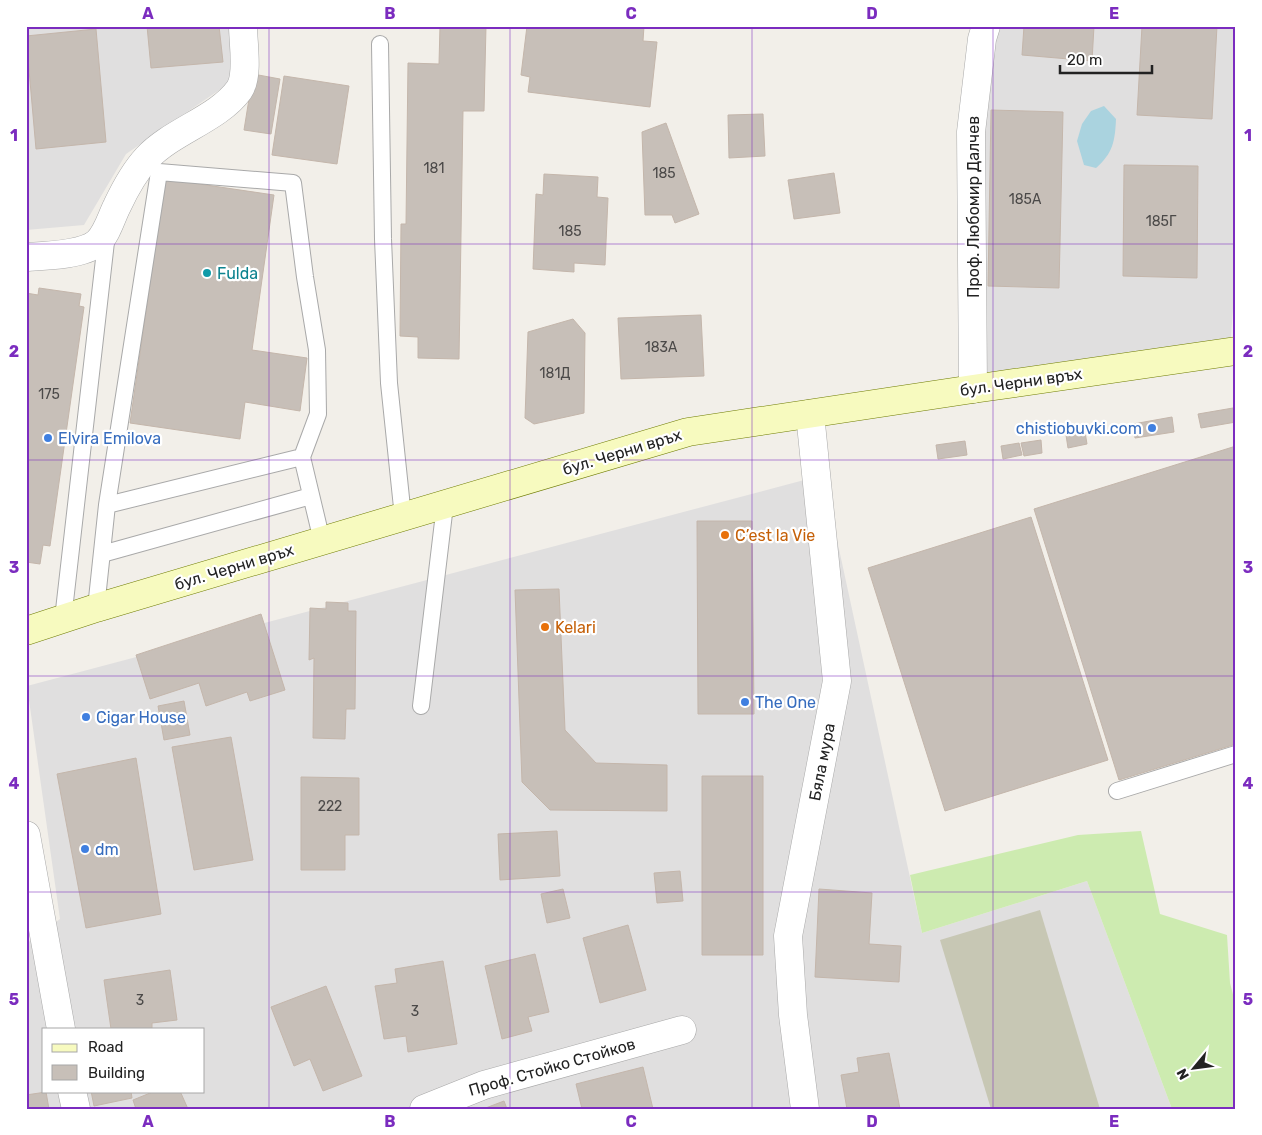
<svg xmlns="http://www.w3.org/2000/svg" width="1262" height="1135" font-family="Rubik,sans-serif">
<rect width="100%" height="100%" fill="#f2efe9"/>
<path fill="#e0dfdf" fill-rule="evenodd" d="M 26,26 L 236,26 L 237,48 L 228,84 L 126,154 L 84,225 L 26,230 Z
M 986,26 L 1236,26 L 1236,264 L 1230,352 L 973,389 Z
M 823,475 L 922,933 L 1087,881 L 1172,1109 L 26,1109 L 26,944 L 60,919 L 27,686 ZM 44,1029 L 204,1029 L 204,1091 L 44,1091 Z"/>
<path fill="#c7c7b4" d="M 1040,910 L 1100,1109 L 991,1109 L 940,940 Z"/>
<path fill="#cdebb0" d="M 1141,831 L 1160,914 L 1227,935 L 1230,983 L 1236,1006 L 1236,1109 L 1172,1109 L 1087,881 L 922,933 L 910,875 L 1078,835 Z"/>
<path fill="#aad3df" d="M 1104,106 L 1116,119 C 1115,141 1113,153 1096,168 L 1084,165 L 1077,141 L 1082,124 L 1091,111 Z"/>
<path fill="#c7bfb8" stroke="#c4b6ab" d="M 147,26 L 219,26 L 223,62 L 151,68 Z
M 440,26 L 486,26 L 484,111 L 463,111 L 459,359 L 418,358 L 418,337 L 400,336 L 401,224 L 406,224 L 408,63 L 439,64 Z
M 527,26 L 644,26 L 643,41 L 657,42 L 650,107 L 528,92 L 530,77 L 521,75 Z
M 1024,26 L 1094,26 L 1092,61 L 1022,55 Z
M 1142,26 L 1217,26 L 1212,119 L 1137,115 Z
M 96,29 L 106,142 L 36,149 L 26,36 Z
M 253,74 L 280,79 L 271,134 L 244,130 Z
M 284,76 L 349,86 L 337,164 L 272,155 Z
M 991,110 L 1063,112 L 1059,288 L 988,286 Z
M 763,114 L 765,156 L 729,158 L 728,115 Z
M 666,123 L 699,214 L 675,223 L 672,215 L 645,215 L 642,132 Z
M 1124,165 L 1198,166 L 1197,278 L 1123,276 Z
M 834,173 L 840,213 L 794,219 L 788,180 Z
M 544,174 L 598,177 L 597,197 L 608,198 L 605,265 L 574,263 L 574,272 L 533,269 L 536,194 L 543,195 Z
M 165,179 L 274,195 L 252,350 L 307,358 L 300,411 L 245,402 L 240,439 L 130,423 Z
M 39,288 L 81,294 L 79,306 L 84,307 L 50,546 L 43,545 L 40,564 L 26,562 L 26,293 L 38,295 Z
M 701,315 L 704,376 L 621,379 L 618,318 Z
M 573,319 L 585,333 L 584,413 L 534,424 L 525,418 L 528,332 Z
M 1233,408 L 1236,422 L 1201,428 L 1198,414 Z
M 1172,417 L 1174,432 L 1135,438 L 1133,424 Z
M 1085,432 L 1087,444 L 1068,448 L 1066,435 Z
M 1041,440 L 1042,453 L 1024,456 L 1021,443 Z
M 965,441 L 967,455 L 938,459 L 936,445 Z
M 1019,443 L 1022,455 L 1003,459 L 1001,446 Z
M 1236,446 L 1236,744 L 1119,780 L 1034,509 Z
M 1031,517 L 1108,760 L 945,811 L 868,568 Z
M 697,521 L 752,521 L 754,714 L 698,714 Z
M 559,589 L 565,730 L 596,763 L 667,765 L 667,811 L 550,810 L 522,782 L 515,590 Z
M 326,602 L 348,603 L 348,611 L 356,611 L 355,709 L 346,709 L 345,739 L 313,738 L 314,658 L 309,660 L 310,608 L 326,609 Z
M 261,614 L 285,690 L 250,701 L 247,692 L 206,706 L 199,683 L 150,699 L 136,655 Z
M 184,701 L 190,735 L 164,740 L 158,706 Z
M 231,737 L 253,860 L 194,870 L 172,747 Z
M 136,758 L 161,914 L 86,928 L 57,774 Z
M 702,776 L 763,776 L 763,955 L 702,955 Z
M 301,777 L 359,778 L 359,835 L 345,835 L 345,870 L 301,870 Z
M 557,831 L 560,876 L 500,880 L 498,834 Z
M 680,871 L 683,901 L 657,903 L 654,873 Z
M 563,889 L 570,918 L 547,923 L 541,894 Z
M 819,889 L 872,893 L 869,944 L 901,946 L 899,982 L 815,977 Z
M 628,925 L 646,990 L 600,1003 L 583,938 Z
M 535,954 L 549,1012 L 528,1017 L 532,1031 L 502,1039 L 485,966 Z
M 443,961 L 457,1044 L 408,1052 L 406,1036 L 384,1039 L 375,986 L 397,983 L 395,969 Z
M 170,970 L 177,1020 L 152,1023 L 152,1029 L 111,1029 L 104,980 Z
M 326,986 L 362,1076 L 323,1091 L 310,1059 L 294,1066 L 271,1007 Z
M 889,1053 L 900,1109 L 847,1109 L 841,1075 L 859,1072 L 857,1058 Z
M 643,1067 L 653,1109 L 582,1109 L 576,1084 Z
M 91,1091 L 131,1091 L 132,1098 L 94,1106 Z
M 155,1091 L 180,1091 L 188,1109 L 136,1109 L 133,1100 Z
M 46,1092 L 49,1109 L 26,1109 L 26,1095 Z
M 504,1101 L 507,1109 L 483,1109 Z"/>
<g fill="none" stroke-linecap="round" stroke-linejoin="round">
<defs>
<path id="lane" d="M 380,44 L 383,239 L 389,383 L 403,517
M 107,505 L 159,172 L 293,183 L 305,277 L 317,350 L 318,414 L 302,457
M 102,554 L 311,496
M 96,608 L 107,505 L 302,457 L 322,541
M 63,619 L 107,233
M 421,706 L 445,505
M 1117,791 L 1236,754"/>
<path id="street" d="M 26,257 C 44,256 83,255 97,243 C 107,234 111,218 117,206 C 125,189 134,172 147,158 C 172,131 218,119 239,90 C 249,76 243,43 243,26
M 973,389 L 971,132 L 982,39 L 986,26
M 26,835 L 61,1029
M 72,1091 L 76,1109
M 424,1109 L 484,1085 L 682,1030
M 805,1109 L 793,1015 L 788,936 L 837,681 L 810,414"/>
<path id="secondary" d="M 26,631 L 96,608 L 688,432 L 973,389 L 1236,351"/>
</defs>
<use href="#lane" stroke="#a9a9a9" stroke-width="18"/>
<use href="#street" stroke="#a9a9a9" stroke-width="29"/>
<use href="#secondary" stroke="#707d05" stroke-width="29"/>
<use href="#lane" stroke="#fff" stroke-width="16"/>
<use href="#street" stroke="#fff" stroke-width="28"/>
<use href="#secondary" stroke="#f7fabf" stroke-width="28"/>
</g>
<path fill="none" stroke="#7b2cbf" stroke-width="1" stroke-opacity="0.55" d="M 269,26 L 269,1109M 510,26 L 510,1109M 752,26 L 752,1109M 993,26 L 993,1109M 26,244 L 1236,244M 26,460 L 1236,460M 26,676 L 1236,676M 26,892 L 1236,892"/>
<circle fill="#0f9aa8" stroke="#fff" stroke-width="2" cx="207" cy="273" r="5"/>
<g fill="#3f7fe0" stroke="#fff" stroke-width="2">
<circle cx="1152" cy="428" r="5"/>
<circle cx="48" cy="438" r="5"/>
<circle cx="745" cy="702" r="5"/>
<circle cx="86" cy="717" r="5"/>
<circle cx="85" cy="849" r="5"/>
</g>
<g fill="#e8710a" stroke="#fff" stroke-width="2">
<circle cx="725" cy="535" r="5"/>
<circle cx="545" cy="627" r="5"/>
</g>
<g text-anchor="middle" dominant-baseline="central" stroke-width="4.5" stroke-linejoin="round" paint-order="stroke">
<g font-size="14" fill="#4b4948">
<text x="434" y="168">181</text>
<text x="664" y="173">185</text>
<text x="1025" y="199">185А</text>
<text x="1161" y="221">185Г</text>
<text x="570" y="231">185</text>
<text x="661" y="347">183А</text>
<text x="555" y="373">181Д</text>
<text x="49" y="394">175</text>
<text x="330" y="806">222</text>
<text x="140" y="1000">3</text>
<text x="415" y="1011">3</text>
</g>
<g font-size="16" fill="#222" stroke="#fff">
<text transform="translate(973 207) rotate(-90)">Проф. Любомир Далчев</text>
<text transform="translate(1021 382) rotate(-8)">бул. Черни връх</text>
<text transform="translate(622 452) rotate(-17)">бул. Черни връх</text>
<text transform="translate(234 567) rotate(-17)">бул. Черни връх</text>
<text transform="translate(822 762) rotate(-79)">Бяла мура</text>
<text transform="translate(552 1067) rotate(-16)">Проф. Стойко Стойков</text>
</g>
<g font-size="16" fill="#0d838f" stroke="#fff" text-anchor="start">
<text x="217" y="273">Fulda</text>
</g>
<g font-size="16" fill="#366cbe" stroke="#fff" text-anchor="start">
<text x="1142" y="428" text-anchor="end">chistiobuvki.com</text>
<text x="58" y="438">Elvira Emilova</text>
<text x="755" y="702">The One</text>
<text x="96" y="717">Cigar House</text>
<text x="95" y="849">dm</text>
</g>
<g font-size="16" fill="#c56008" stroke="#fff" text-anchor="start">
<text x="735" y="535">C’est la Vie</text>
<text x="555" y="627">Kelari</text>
</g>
</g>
<rect width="1262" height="1135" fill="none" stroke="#ffffff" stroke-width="55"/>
<rect x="42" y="1028" width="162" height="65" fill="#ffffff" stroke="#a7a7a7"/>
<rect x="52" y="1044" width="25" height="8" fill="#f7fabf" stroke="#a7a7a7"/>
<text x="88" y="1052" font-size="15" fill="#222222">Road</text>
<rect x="52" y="1065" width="25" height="15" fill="#c7bfb8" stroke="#a7a7a7"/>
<text x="88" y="1078" font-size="15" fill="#222222">Building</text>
<g transform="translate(1194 1068) rotate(241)" stroke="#ffffff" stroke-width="4" paint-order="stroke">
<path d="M0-4L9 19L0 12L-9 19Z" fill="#222222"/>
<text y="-8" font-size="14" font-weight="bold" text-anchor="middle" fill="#222222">N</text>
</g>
<path d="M1060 65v8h92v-8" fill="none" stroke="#222222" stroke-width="2.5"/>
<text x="1067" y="65" font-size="15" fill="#222222" stroke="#ffffff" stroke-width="4" paint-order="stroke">20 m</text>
<rect x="28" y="28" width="1206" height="1080" fill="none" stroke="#7b2cbf" stroke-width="2"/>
<g font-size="16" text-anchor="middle" font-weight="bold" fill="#7b2cbf">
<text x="148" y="19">A</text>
<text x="390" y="19">B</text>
<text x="631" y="19">C</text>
<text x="872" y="19">D</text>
<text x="1114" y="19">E</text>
<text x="14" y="141">1</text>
<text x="1248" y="141">1</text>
<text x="14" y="357">2</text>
<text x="1248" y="357">2</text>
<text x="14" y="573">3</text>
<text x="1248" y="573">3</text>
<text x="14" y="789">4</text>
<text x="1248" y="789">4</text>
<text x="14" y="1005">5</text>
<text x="1248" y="1005">5</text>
<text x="148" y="1127">A</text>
<text x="390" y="1127">B</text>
<text x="631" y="1127">C</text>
<text x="872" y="1127">D</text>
<text x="1114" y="1127">E</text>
</g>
</svg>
